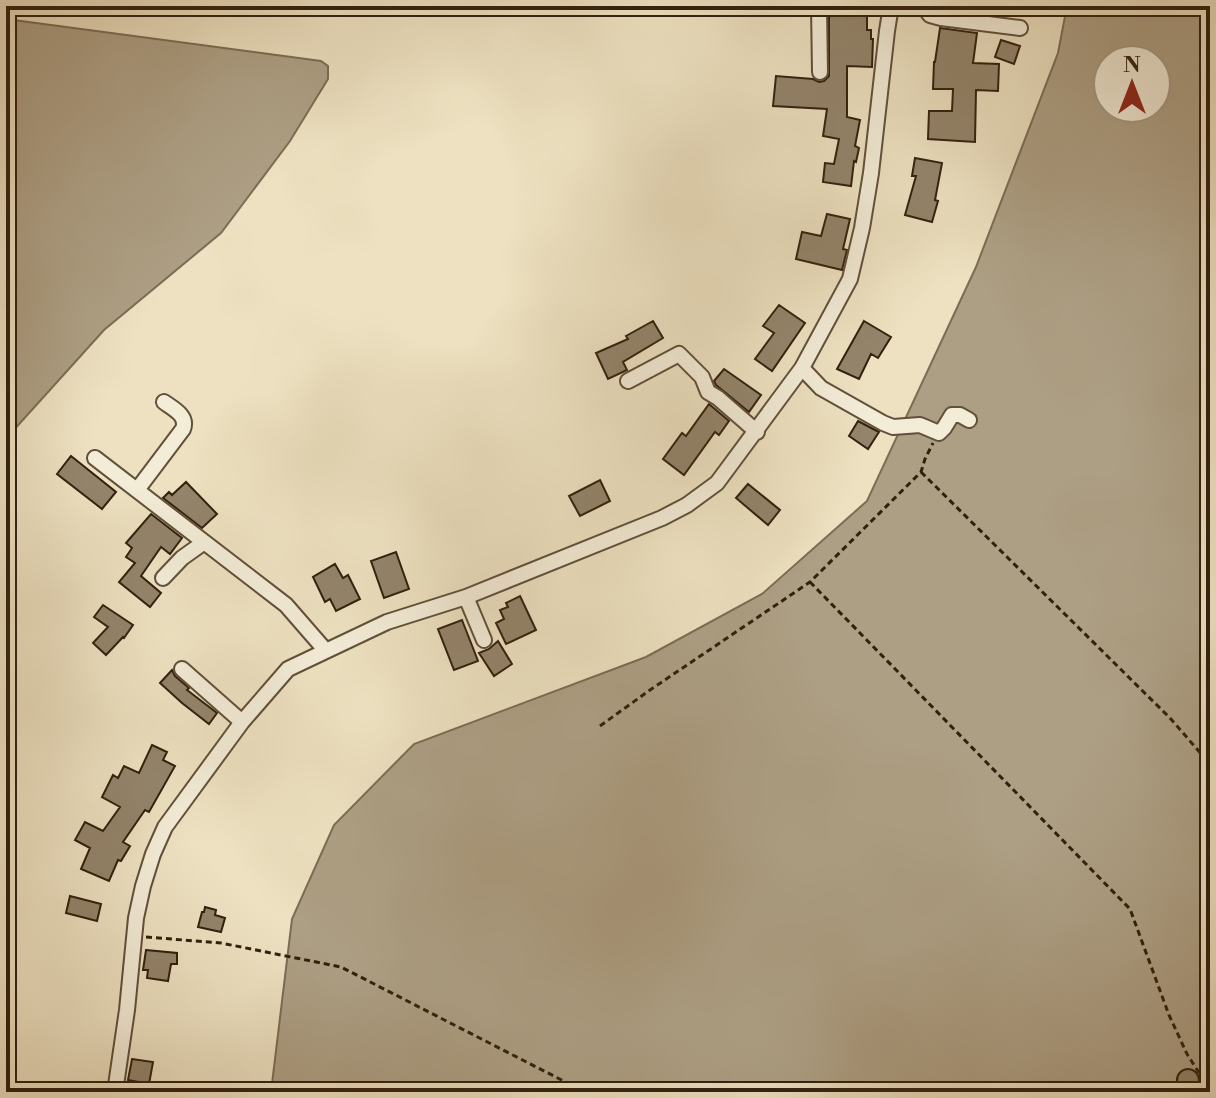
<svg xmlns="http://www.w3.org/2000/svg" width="1216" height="1098" font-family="'Libre Bodoni',serif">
<rect width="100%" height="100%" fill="#ede1c1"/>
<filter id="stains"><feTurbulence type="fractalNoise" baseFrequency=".0025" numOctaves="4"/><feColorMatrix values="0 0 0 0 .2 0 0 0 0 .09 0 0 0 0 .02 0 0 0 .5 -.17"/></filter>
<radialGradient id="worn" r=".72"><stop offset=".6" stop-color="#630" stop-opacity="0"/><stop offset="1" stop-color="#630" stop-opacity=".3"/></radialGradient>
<path fill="#ad9f84" stroke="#7c6c55" stroke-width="2" fill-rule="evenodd" d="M 1067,6 L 1210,6 L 1210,1092 L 271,1092 L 292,919 L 334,825 L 414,744 L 646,657 L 762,594 L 867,501 L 976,267 L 1058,53 ZM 1108,60 L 1156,60 L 1156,108 L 1108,108 Z
M 6,19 L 321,61 L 328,66 L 328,79 L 290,141 L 221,233 L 104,330 L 11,433 L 6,443 Z"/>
<path fill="#93846b" stroke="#32200e" stroke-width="2" d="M 829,6 L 867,6 L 867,30 L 871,30 L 871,39 L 873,39 L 872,67 L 847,66 L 847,117 L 860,120 L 855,146 L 859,148 L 856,162 L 854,161 L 851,186 L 823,182 L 825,163 L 834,164 L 839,139 L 823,136 L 827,109 L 773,106 L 776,76 L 813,79 L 819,82 L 824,81 L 829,76 Z
M 940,28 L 977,33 L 973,63 L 999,64 L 998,91 L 976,90 L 975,142 L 928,139 L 929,111 L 952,111 L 953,89 L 933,89 L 934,62 L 935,62 Z
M 1001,40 L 1020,46 L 1014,64 L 995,57 Z
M 915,158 L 942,163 L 935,200 L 938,201 L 932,222 L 905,215 L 916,176 L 912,176 Z
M 827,214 L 850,219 L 843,249 L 847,250 L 842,270 L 796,259 L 802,232 L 821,236 Z
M 779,305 L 805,323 L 772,371 L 755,359 L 774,333 L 763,326 Z
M 653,321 L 663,338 L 623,362 L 627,370 L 608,379 L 596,353 L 628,339 L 626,336 Z
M 864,321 L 891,337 L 878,358 L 871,354 L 859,379 L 837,369 Z
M 724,369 L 761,395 L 749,412 L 716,385 L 714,381 Z
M 709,404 L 729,421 L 719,435 L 715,432 L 684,475 L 663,459 L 682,433 L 686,436 Z
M 858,421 L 879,432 L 868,449 L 849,436 Z
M 71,456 L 116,492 L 102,509 L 57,474 Z
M 600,480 L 610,501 L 580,516 L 569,496 Z
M 186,482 L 217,514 L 202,528 L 163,498 L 169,492 L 172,495 Z
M 748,484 L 780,510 L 768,525 L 736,498 Z
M 151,514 L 182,538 L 170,554 L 161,547 L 141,576 L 161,593 L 150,607 L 119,582 L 135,563 L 126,557 L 132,548 L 126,543 Z
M 396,552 L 409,589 L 384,598 L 371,561 Z
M 335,564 L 343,578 L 348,575 L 360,599 L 336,611 L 330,599 L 325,602 L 313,577 Z
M 520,596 L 536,630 L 506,644 L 496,623 L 504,619 L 500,610 L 508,607 L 506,603 Z
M 103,605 L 133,625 L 124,638 L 123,637 L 106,655 L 93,643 L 108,627 L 94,617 Z
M 462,620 L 478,661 L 454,670 L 438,629 Z
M 498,641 L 512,664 L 494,676 L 479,653 L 489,649 Z
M 172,670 L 175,676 L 189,688 L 187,690 L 217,713 L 209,724 L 182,703 L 160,683 Z
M 152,745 L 167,752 L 163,760 L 175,766 L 149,812 L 145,810 L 123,842 L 130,846 L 121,861 L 118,860 L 109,881 L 81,869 L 90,848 L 75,840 L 85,822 L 103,831 L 120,807 L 102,797 L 113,775 L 118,778 L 124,766 L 139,773 Z
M 70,896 L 101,904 L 97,921 L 66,913 Z
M 205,907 L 216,910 L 215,915 L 225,918 L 221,932 L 198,927 L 202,912 L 204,912 Z
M 146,950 L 177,953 L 177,964 L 171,964 L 168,981 L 147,978 L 148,970 L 143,970 Z
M 132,1059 L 153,1062 L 149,1084 L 128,1080 Z
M1177 1080a11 11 0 1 1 22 0a11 11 0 1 1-22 0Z"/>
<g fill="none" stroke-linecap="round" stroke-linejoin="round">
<defs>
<path id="minor" d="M 819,6 L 820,72
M 923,6 L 930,15 L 941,18 L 1020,28
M 802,368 L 821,388 L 883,423 L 893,427 L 920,425 L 939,433 L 944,428 L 952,415 L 960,415 L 969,420
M 628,381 L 679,354 L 702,377 L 708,392 L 718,398 L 757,432
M 95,458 L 286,605 L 326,651
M 137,490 L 183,429 C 188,416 174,409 164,402
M 163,578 L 182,558 L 203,543
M 466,597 L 484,640
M 182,669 L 242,722
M 115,1092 L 127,1010 L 136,918 L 143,886 L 153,854 L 165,827 L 242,722 L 288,669 L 387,622 L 466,597 L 662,518 L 687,505 L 717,483 L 802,368 L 850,279 L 862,228 L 871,173 L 887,31 L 891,6"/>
</defs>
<use href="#minor" stroke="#61503b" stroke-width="18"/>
<path stroke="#32200e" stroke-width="3" stroke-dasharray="6 4" stroke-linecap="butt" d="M 921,472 L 1170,718 L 1210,764
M 810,582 L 1130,909 L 1169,1015 L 1187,1054 L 1210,1090
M 600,726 L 650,690 L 810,582 L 921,472 L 925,459 L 933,443
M 146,937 L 221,943 L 341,967 L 585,1092
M 760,1092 L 775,1088 L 803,1092"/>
<use href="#minor" stroke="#f3ecd7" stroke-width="14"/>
</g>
<rect width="1216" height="1098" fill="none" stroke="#ede1c1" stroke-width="32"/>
<rect x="8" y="8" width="1200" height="1082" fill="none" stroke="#32200e" stroke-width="4"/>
<rect x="16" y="16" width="1184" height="1066" fill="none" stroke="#32200e" stroke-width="2"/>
<g transform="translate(1132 84)"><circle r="38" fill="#f3ecd7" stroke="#a69a87" stroke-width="2"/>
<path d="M0-6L14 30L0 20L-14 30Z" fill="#8f2418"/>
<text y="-12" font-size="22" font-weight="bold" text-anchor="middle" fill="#32200e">N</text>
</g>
<rect width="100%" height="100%" filter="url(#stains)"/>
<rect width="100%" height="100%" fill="url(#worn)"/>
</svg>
